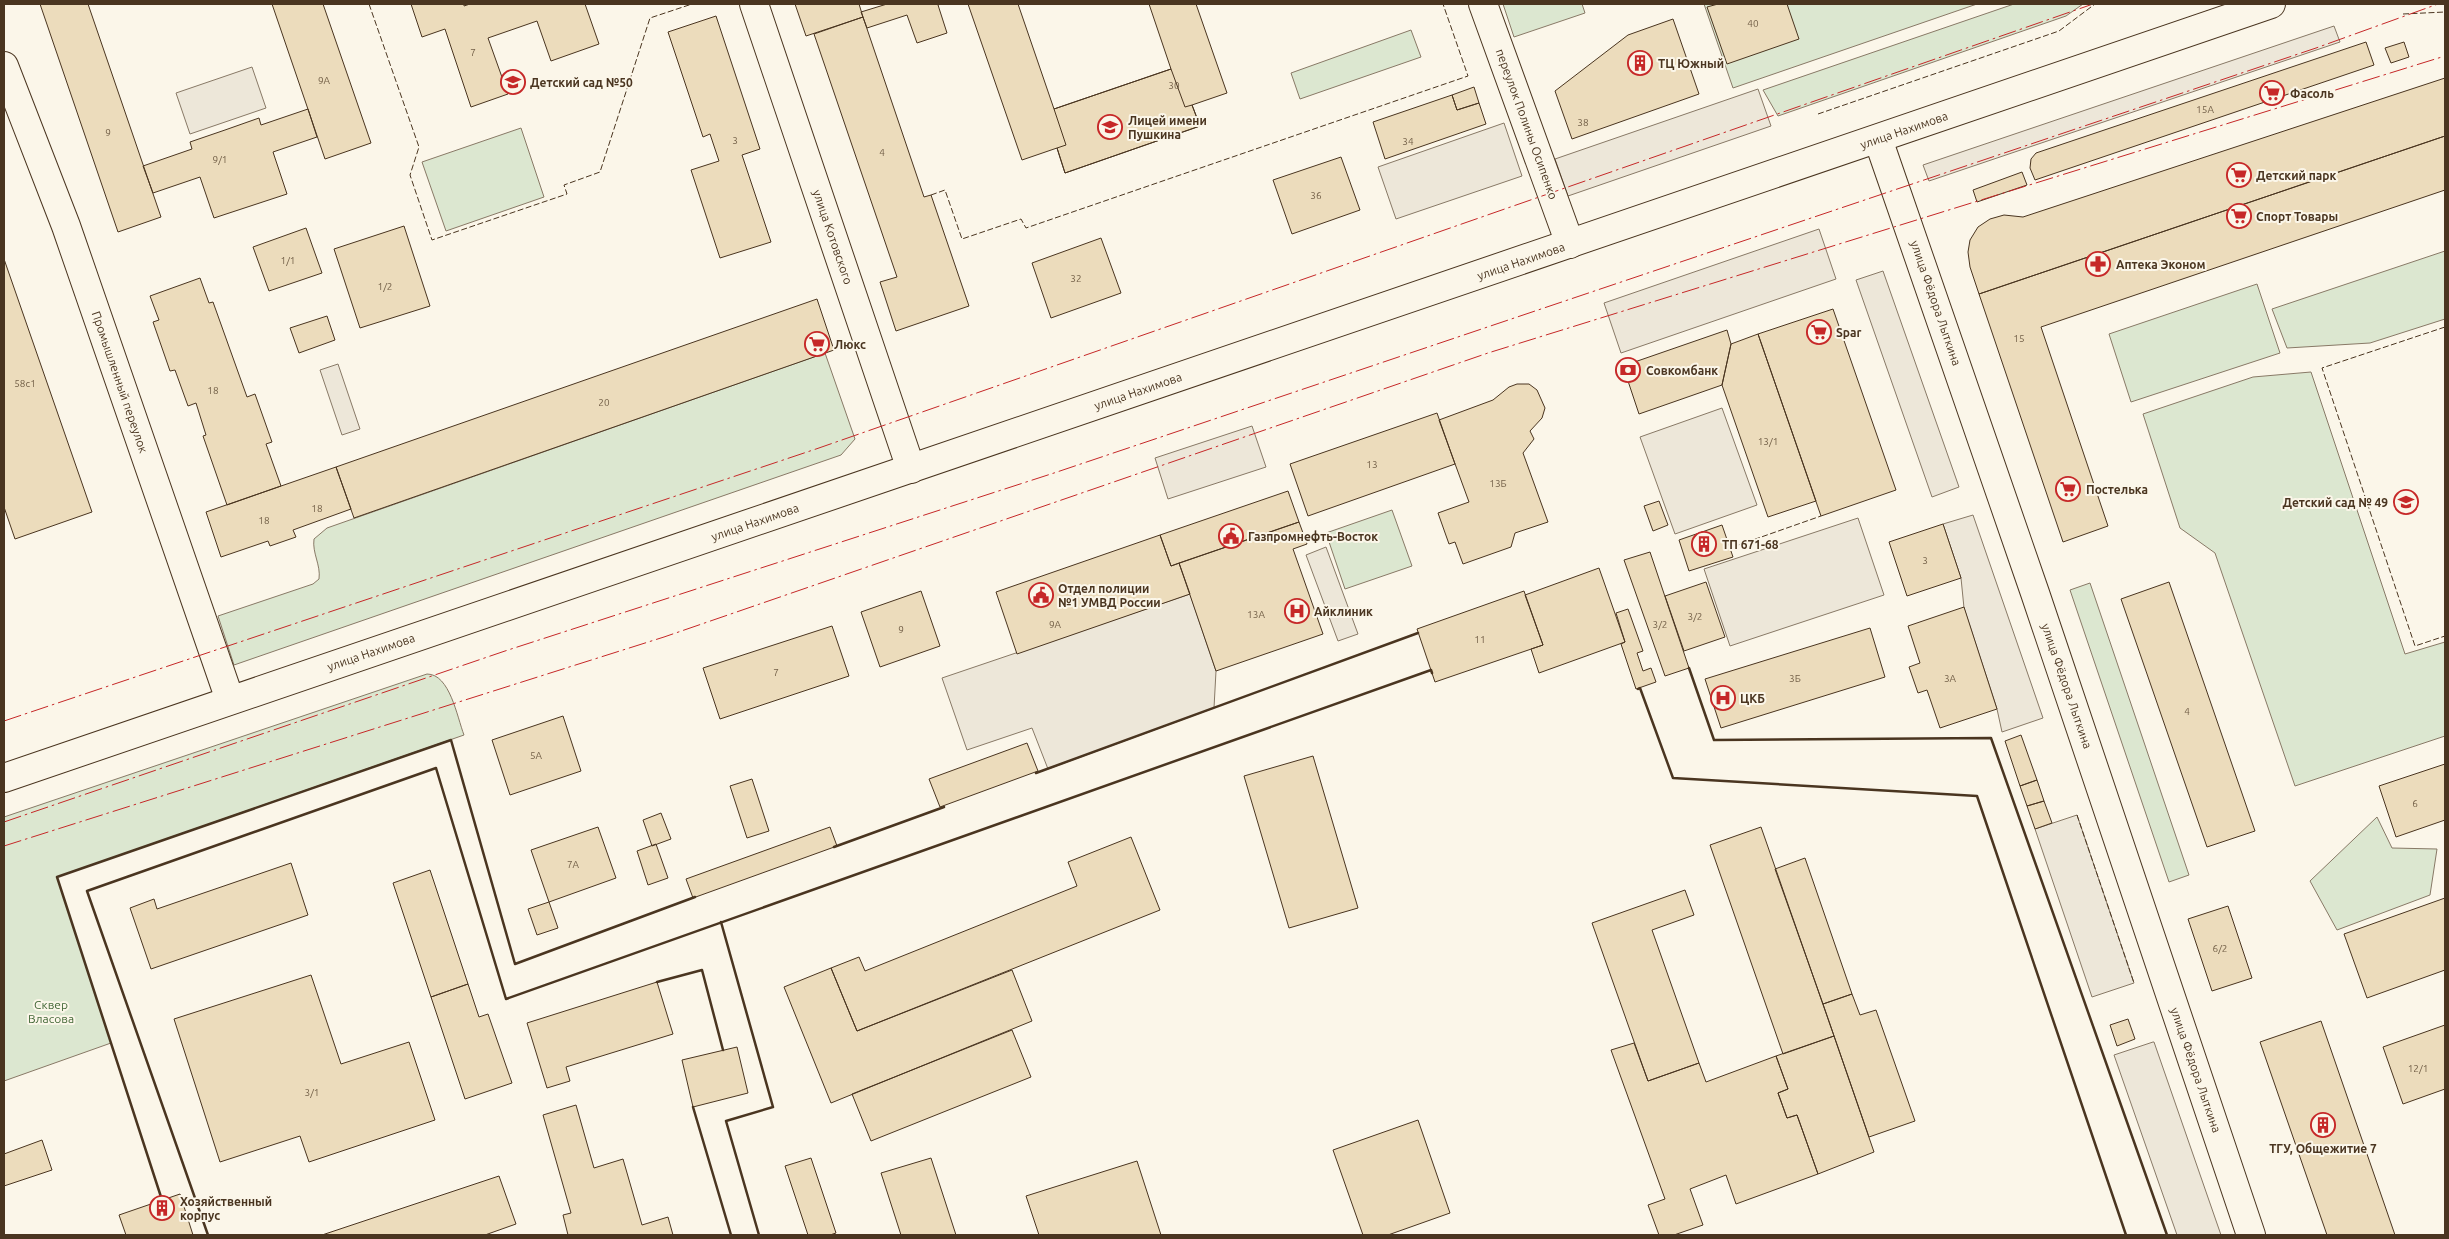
<svg xmlns="http://www.w3.org/2000/svg" width="2449" height="1239" font-family="Ubuntu,sans-serif">
<rect width="100%" height="100%" fill="#fbf6e9"/>
<path fill="#dce7d0" stroke="#887966" d="M 1503,4 L 1582,4 L 1585,13 L 1514,37 Z
M 1704,4 L 1977,4 L 1733,88 Z
M 2014,4 L 2083,4 L 2066,16 L 1778,116 L 1763,90 Z
M 1411,30 L 1421,57 L 1300,99 L 1291,73 Z
M 521,128 L 544,197 L 446,231 L 422,162 Z
M 2445,251 L 2445,319 L 2370,343 L 2287,348 L 2272,309 Z
M 2257,284 L 2280,353 L 2131,402 L 2109,334 Z
M 825,353 L 855,439 L 841,455 L 234,665 L 218,616 L 313,584 L 319,579 C 321,565 312,553 314,539 L 327,528 Z
M 2311,372 L 2405,654 L 2445,642 L 2445,736 L 2295,786 L 2215,553 L 2180,528 L 2143,414 L 2253,377 Z
M 1392,510 L 1412,566 L 1345,589 L 1326,533 Z
M 2090,583 L 2189,875 L 2169,882 L 2070,590 Z
M 427,674 C 450,674 457,717 464,735 L 57,877 L 111,1043 L 4,1081 L 4,817 Z
M 2377,817 L 2392,848 L 2437,849 L 2430,895 L 2337,930 L 2310,881 Z"/>
<path fill="#ede7d9" stroke="#887966" d="M 2334,26 L 2340,42 L 1929,181 L 1923,165 Z
M 252,67 L 266,108 L 190,134 L 176,93 Z
M 1758,89 L 1771,126 L 1568,196 L 1555,159 Z
M 1504,123 L 1522,176 L 1396,219 L 1378,167 Z
M 1819,229 L 1836,279 L 1621,353 L 1604,303 Z
M 1883,271 L 1959,487 L 1932,497 L 1856,280 Z
M 338,364 L 360,429 L 342,435 L 320,370 Z
M 1722,408 L 1757,505 L 1675,534 L 1640,437 Z
M 1252,426 L 1266,467 L 1168,499 L 1155,458 Z
M 1973,515 L 2043,718 L 2002,732 L 1997,709 L 1964,608 L 1961,578 L 1943,524 Z
M 1858,518 L 1884,595 L 1730,646 L 1704,569 Z
M 1326,547 L 1358,634 L 1338,641 L 1306,555 Z
M 1190,594 L 1216,671 L 1214,708 L 1048,769 L 1032,728 L 967,750 L 942,678 Z
M 2077,815 L 2134,983 L 2092,997 L 2035,829 Z
M 2153,1042 L 2154,1042 L 2221,1235 L 2177,1235 L 2114,1055 Z"/>
<path fill="#ecdcbc" stroke="#4a3520" d="M 40,4 L 88,4 L 161,217 L 118,232 Z
M 272,4 L 323,4 L 371,143 L 325,159 Z
M 411,4 L 464,4 L 464,6 L 470,4 L 585,4 L 599,44 L 551,61 L 537,21 L 488,38 L 508,94 L 471,107 L 445,29 L 422,37 Z
M 795,4 L 859,4 L 863,17 L 806,36 Z
M 887,4 L 941,4 L 938,5 L 947,33 L 917,43 L 907,15 L 867,28 L 861,12 Z
M 968,4 L 1018,4 L 1054,109 L 1171,69 L 1149,4 L 1196,4 L 1227,93 L 1192,105 L 1200,126 L 1065,173 L 1057,148 L 1022,160 Z
M 1718,4 L 1787,4 L 1799,39 L 1727,64 L 1707,7 Z
M 716,16 L 760,149 L 742,155 L 771,242 L 720,258 L 691,170 L 719,161 L 710,134 L 703,137 L 668,32 Z
M 863,17 L 924,197 L 931,195 L 969,306 L 896,331 L 880,282 L 897,277 L 814,34 Z
M 1673,19 L 1699,94 L 1572,139 L 1555,91 L 1628,35 Z
M 2366,42 L 2374,65 L 2035,180 L 2030,168 L 2031,159 L 2036,153 Z
M 2404,42 L 2409,57 L 2391,63 L 2385,48 Z
M 1171,69 L 1185,107 L 1192,105 L 1200,126 L 1065,173 L 1057,148 L 1066,145 L 1054,109 Z
M 2445,78 L 2445,136 L 1979,294 L 1970,267 L 1968,252 L 1970,240 L 1978,227 L 1990,219 L 2004,215 L 2023,217 Z
M 1474,87 L 1479,103 L 1457,110 L 1452,95 Z
M 1452,95 L 1457,110 L 1479,103 L 1486,124 L 1385,159 L 1373,122 Z
M 308,109 L 317,137 L 273,152 L 287,194 L 214,218 L 200,177 L 153,193 L 143,166 L 192,149 L 190,142 L 225,130 L 259,118 L 261,125 Z
M 2445,136 L 2445,190 L 2041,327 L 2108,526 L 2063,542 L 1979,294 Z
M 1341,157 L 1360,210 L 1292,234 L 1273,180 Z
M 2022,172 L 2027,185 L 1977,202 L 1973,190 Z
M 404,226 L 430,306 L 360,328 L 334,249 Z
M 306,228 L 322,273 L 269,291 L 253,247 Z
M 1101,238 L 1121,293 L 1051,318 L 1032,263 Z
M 4,259 L 92,512 L 15,539 L 4,507 Z
M 200,278 L 209,303 L 213,302 L 247,397 L 255,394 L 272,442 L 266,444 L 281,486 L 227,505 L 203,436 L 206,435 L 196,403 L 188,406 L 175,370 L 170,371 L 153,322 L 159,320 L 150,296 Z
M 817,299 L 834,350 L 354,518 L 336,467 Z
M 1833,309 L 1896,490 L 1821,516 L 1758,334 Z
M 327,316 L 335,340 L 299,353 L 290,328 Z
M 1727,330 L 1731,344 L 1722,385 L 1639,414 L 1623,366 Z
M 1758,334 L 1816,501 L 1768,517 L 1722,385 L 1731,344 Z
M 1517,384 L 1529,384 L 1537,390 L 1545,408 L 1542,418 L 1530,431 L 1534,439 L 1523,453 L 1548,522 L 1515,533 L 1511,547 L 1463,564 L 1455,542 L 1449,544 L 1438,513 L 1469,502 L 1439,420 L 1493,400 L 1509,387 Z
M 1437,413 L 1455,464 L 1308,516 L 1290,464 Z
M 336,467 L 351,509 L 293,530 L 296,537 L 270,546 L 268,541 L 221,557 L 206,512 Z
M 1288,491 L 1299,522 L 1171,566 L 1160,535 Z
M 1659,501 L 1668,525 L 1653,531 L 1644,506 Z
M 1299,522 L 1307,544 L 1293,549 L 1323,634 L 1216,671 L 1179,563 Z
M 1943,524 L 1961,578 L 1907,596 L 1889,542 Z
M 1722,525 L 1733,557 L 1689,571 L 1679,540 Z
M 1160,535 L 1171,566 L 1179,563 L 1190,594 L 1017,654 L 996,592 Z
M 1650,552 L 1689,668 L 1665,676 L 1624,560 Z
M 1599,568 L 1625,642 L 1539,673 L 1531,649 L 1543,645 L 1525,595 Z
M 1706,582 L 1725,637 L 1684,651 L 1665,596 Z
M 2169,582 L 2255,831 L 2207,847 L 2121,599 Z
M 921,591 L 940,646 L 880,667 L 861,612 Z
M 1524,591 L 1543,645 L 1435,682 L 1417,629 Z
M 1964,607 L 1997,709 L 1940,728 L 1927,690 L 1918,693 L 1909,667 L 1920,663 L 1908,626 Z
M 1628,609 L 1643,651 L 1637,653 L 1643,671 L 1651,668 L 1656,682 L 1636,689 L 1621,644 L 1625,642 L 1616,613 Z
M 832,626 L 849,676 L 720,719 L 703,668 Z
M 1870,628 L 1885,677 L 1721,728 L 1705,679 Z
M 563,716 L 581,771 L 510,795 L 492,740 Z
M 2021,735 L 2037,780 L 2020,786 L 2005,741 Z
M 1027,743 L 1038,771 L 940,807 L 929,779 Z
M 1313,756 L 1358,908 L 1289,928 L 1244,776 Z
M 2445,764 L 2445,820 L 2396,837 L 2379,786 Z
M 752,779 L 769,831 L 747,838 L 730,786 Z
M 2037,780 L 2044,801 L 2027,806 L 2020,786 Z
M 2044,801 L 2052,823 L 2035,829 L 2027,806 Z
M 661,813 L 671,839 L 652,846 L 643,820 Z
M 598,827 L 616,878 L 549,902 L 531,850 Z
M 830,827 L 837,846 L 693,898 L 686,879 Z
M 1761,827 L 1834,1036 L 1783,1054 L 1710,845 Z
M 1131,837 L 1160,910 L 857,1031 L 831,968 L 859,957 L 865,971 L 1077,886 L 1068,862 Z
M 656,844 L 668,878 L 648,885 L 637,851 Z
M 1805,858 L 1852,994 L 1823,1004 L 1775,869 Z
M 291,863 L 308,915 L 151,969 L 130,908 L 154,899 L 157,909 Z
M 430,870 L 468,984 L 431,997 L 393,883 Z
M 1685,890 L 1694,915 L 1652,930 L 1699,1063 L 1648,1081 L 1592,923 Z
M 2445,898 L 2445,970 L 2367,998 L 2344,934 Z
M 549,902 L 558,928 L 537,935 L 528,909 Z
M 2228,906 L 2252,978 L 2212,991 L 2188,919 Z
M 831,968 L 857,1031 L 1012,970 L 1032,1021 L 831,1103 L 784,987 Z
M 311,975 L 341,1064 L 409,1042 L 435,1120 L 309,1162 L 300,1136 L 220,1162 L 174,1019 Z
M 657,982 L 673,1034 L 566,1067 L 570,1081 L 547,1088 L 527,1023 Z
M 468,984 L 479,1017 L 488,1014 L 512,1083 L 465,1099 L 431,997 Z
M 1852,994 L 1860,1015 L 1876,1010 L 1915,1121 L 1869,1137 L 1823,1004 Z
M 2128,1019 L 2135,1039 L 2117,1046 L 2110,1025 Z
M 2321,1021 L 2395,1235 L 2327,1235 L 2260,1042 Z
M 2445,1025 L 2445,1089 L 2403,1104 L 2383,1047 Z
M 1012,1030 L 1031,1077 L 871,1141 L 852,1094 Z
M 1834,1036 L 1874,1152 L 1818,1174 L 1797,1115 L 1787,1118 L 1778,1093 L 1788,1089 L 1776,1056 Z
M 1634,1043 L 1648,1081 L 1699,1063 L 1706,1082 L 1776,1056 L 1788,1089 L 1778,1093 L 1787,1118 L 1797,1115 L 1818,1174 L 1736,1204 L 1726,1175 L 1690,1189 L 1703,1225 L 1674,1235 L 1659,1235 L 1648,1205 L 1665,1199 L 1611,1050 Z
M 737,1047 L 748,1093 L 693,1107 L 682,1060 Z
M 576,1105 L 594,1168 L 623,1159 L 642,1225 L 668,1217 L 673,1235 L 568,1235 L 563,1215 L 571,1213 L 543,1115 Z
M 1418,1120 L 1450,1213 L 1388,1235 L 1363,1235 L 1333,1150 Z
M 42,1140 L 52,1170 L 4,1186 L 4,1154 Z
M 811,1158 L 836,1233 L 830,1235 L 808,1235 L 785,1166 Z
M 931,1158 L 956,1235 L 901,1235 L 881,1173 Z
M 1137,1161 L 1161,1235 L 1039,1235 L 1026,1196 Z
M 499,1176 L 516,1224 L 485,1235 L 322,1235 Z
M 180,1194 L 193,1235 L 126,1235 L 119,1215 Z"/>
<g fill="none" stroke-linecap="round" stroke-linejoin="round">
<defs>
<path id="minor" d="M 754,4 L 911,469
M 1483,4 L 1570,244
M 4,66 L 66,226 L 230,700
M 1878,139 L 2035,593 L 2251,1235"/>
<path id="major" d="M 4,778 L 2271,4"/>
</defs>
<use href="#minor" stroke="#4a3520" stroke-width="30"/>
<use href="#major" stroke="#4a3520" stroke-width="30"/>
<use href="#minor" stroke="#fbf6e9" stroke-width="28"/>
<use href="#major" stroke="#fbf6e9" stroke-width="28"/>
<path stroke="#4a3520" stroke-width="1" stroke-dasharray="6 2.5" stroke-linecap="butt" d="M 369,4 L 419,147 L 410,175 L 432,240 L 567,194 L 564,185 L 600,172 L 650,18 L 692,4
M 2403,14 L 2445,12
M 1818,114 L 2059,31 L 2095,4
M 931,195 L 945,190 L 962,239 L 1021,219 L 1026,228 L 1468,76 L 1443,4
M 2445,327 L 2322,368 L 2415,646 L 2445,636
M 1730,548 L 1821,516
M 2077,815 L 2134,983"/>
<path stroke="#4a3520" stroke-width="2.5" d="M 1689,668 L 1714,740 L 1991,738 L 2167,1235
M 1638,689 L 1640,688 L 1673,778 L 1977,796 L 2126,1235
M 1036,773 L 1418,633
M 834,847 L 944,807
M 721,922 L 773,1107 L 726,1121 L 759,1235
M 657,982 L 702,970 L 723,1050
M 693,1107 L 731,1235
M 162,1200 L 57,877 L 451,740 L 515,964 L 695,897
M 208,1235 L 87,891 L 436,768 L 506,999 L 1431,670 L 1432,673"/>
<path stroke="#c62828" stroke-width="1" stroke-dasharray="18 4 2.5 4" stroke-linecap="butt" d="M 4,721 L 816,449 L 2093,4
M 4,822 L 505,651 L 1054,473 L 2316,48 L 2438,4
M 4,846 L 664,637 L 1488,353 L 2445,56"/>
</g>
<defs>
<symbol id="building-ring" viewBox="-11 -11 22 22"><circle r="9.5" fill="#fbf6e9" stroke="#c62828" stroke-width="1.5"/><path d="M-4-6H4V6H1V3H-1V6H-4ZM-2.5-4.3h1.7v1.8h-1.7ZM.8-4.3h1.7v1.8H.8ZM-2.5-1h1.7V.8h-1.7ZM.8-1h1.7V.8H.8Z" fill="#c62828"/></symbol>
<symbol id="school-ring" viewBox="-11 -11 22 22"><circle r="9.5" fill="#fbf6e9" stroke="#c62828" stroke-width="1.5"/><path d="M0-5L7-2L0 1L-7-2ZM-4 1L0 2.5L4 1V4Q0 6-4 4Z" fill="#c62828"/></symbol>
<symbol id="supermarket-ring" viewBox="-11 -11 22 22"><circle r="9.5" fill="#fbf6e9" stroke="#c62828" stroke-width="1.5"/><path d="M-6-5.5h2.5l.6 2H6L4.5 2H-2.5L-4.4-4H-6ZM-1.5 3.2a1.3 1.3 0 1 0 .1 0ZM3 3.2a1.3 1.3 0 1 0 .1 0Z" fill="#c62828"/></symbol>
<symbol id="pharmacy-ring" viewBox="-11 -11 22 22"><circle r="9.5" fill="#fbf6e9" stroke="#c62828" stroke-width="1.5"/><path d="M-2-6h4v4h4v4h-4v4h-4v-4h-4v-4h4Z" fill="#c62828"/></symbol>
<symbol id="bank-ring" viewBox="-11 -11 22 22"><circle r="9.5" fill="#fbf6e9" stroke="#c62828" stroke-width="1.5"/><path d="M-6-4H6V4H-6ZM0-2.3a2.3 2.3 0 1 0 0 4.6a2.3 2.3 0 1 0 0-4.6Z" fill="#c62828"/></symbol>
<symbol id="civic-ring" viewBox="-11 -11 22 22"><circle r="9.5" fill="#fbf6e9" stroke="#c62828" stroke-width="1.5"/><path d="M-.6-6.5H3V-4.5H.6V-3L4-1V1h2V6H-6V1h2V-1L-.6-3ZM-1.2 2.5V6h2.4V2.5Z" fill="#c62828"/></symbol>
<symbol id="hospital-ring" viewBox="-11 -11 22 22"><circle r="9.5" fill="#fbf6e9" stroke="#c62828" stroke-width="1.5"/><path d="M-5-5h3v3.5h4V-5h3V5h-3V1.5h-4V5h-3Z" fill="#c62828"/></symbol>
</defs>
<g fill-rule="evenodd">
<use href="#building-ring" x="1626" y="49" width="28" height="28"/>
<use href="#school-ring" x="499" y="68" width="28" height="28"/>
<use href="#supermarket-ring" x="2258" y="79" width="28" height="28"/>
<use href="#school-ring" x="1096" y="113" width="28" height="28"/>
<use href="#supermarket-ring" x="2225" y="161" width="28" height="28"/>
<use href="#supermarket-ring" x="2225" y="202" width="28" height="28"/>
<use href="#pharmacy-ring" x="2084" y="250" width="28" height="28"/>
<use href="#supermarket-ring" x="1805" y="318" width="28" height="28"/>
<use href="#supermarket-ring" x="803" y="330" width="28" height="28"/>
<use href="#bank-ring" x="1614" y="356" width="28" height="28"/>
<use href="#supermarket-ring" x="2054" y="475" width="28" height="28"/>
<use href="#school-ring" x="2392" y="488" width="28" height="28"/>
<use href="#civic-ring" x="1217" y="522" width="28" height="28"/>
<use href="#building-ring" x="1690" y="530" width="28" height="28"/>
<use href="#civic-ring" x="1027" y="581" width="28" height="28"/>
<use href="#hospital-ring" x="1283" y="597" width="28" height="28"/>
<use href="#hospital-ring" x="1709" y="684" width="28" height="28"/>
<use href="#building-ring" x="2309" y="1111" width="28" height="28"/>
<use href="#building-ring" x="148" y="1194" width="28" height="28"/>
</g>
<g text-anchor="middle" dominant-baseline="central" stroke-width="4" stroke-linejoin="round" paint-order="stroke">
<g font-size="10" fill="#725f47">
<text x="1753" y="23">40</text>
<text x="473" y="52">7</text>
<text x="324" y="80">9А</text>
<text x="1174" y="85">30</text>
<text x="2205" y="109">15А</text>
<text x="1583" y="122">38</text>
<text x="108" y="132">9</text>
<text x="735" y="140">3</text>
<text x="1408" y="141">34</text>
<text x="882" y="152">4</text>
<text x="220" y="159">9/1</text>
<text x="1316" y="195">36</text>
<text x="288" y="260">1/1</text>
<text x="1076" y="278">32</text>
<text x="385" y="286">1/2</text>
<text x="2019" y="338">15</text>
<text x="25" y="383">58с1</text>
<text x="213" y="390">18</text>
<text x="604" y="402">20</text>
<text x="1768" y="441">13/1</text>
<text x="1372" y="464">13</text>
<text x="1498" y="483">13Б</text>
<text x="317" y="508">18</text>
<text x="264" y="520">18</text>
<text x="1925" y="560">3</text>
<text x="1256" y="614">13А</text>
<text x="1695" y="616">3/2</text>
<text x="1055" y="624">9А</text>
<text x="1660" y="624">3/2</text>
<text x="901" y="629">9</text>
<text x="1480" y="639">11</text>
<text x="776" y="672">7</text>
<text x="1795" y="678">3Б</text>
<text x="1950" y="678">3А</text>
<text x="2187" y="711">4</text>
<text x="536" y="755">5А</text>
<text x="2415" y="803">6</text>
<text x="573" y="864">7А</text>
<text x="2220" y="948">6/2</text>
<text x="2418" y="1068">12/1</text>
<text x="312" y="1092">3/1</text>
</g>
<g font-size="12" font-weight="bold" fill="#4a3520" stroke="#fbf6e9" text-anchor="start">
<text x="1658" y="63">ТЦ Южный</text>
<text x="530" y="82">Детский сад №50</text>
<text x="2290" y="93">Фасоль</text>
<text x="1128" y="120">Лицей имени<tspan x="1128" dy="14">Пушкина</tspan></text>
<text x="2256" y="175">Детский парк</text>
<text x="2256" y="216">Спорт Товары</text>
<text x="2116" y="264">Аптека Эконом</text>
<text x="1836" y="332">Spar</text>
<text x="834" y="344">Люкс</text>
<text x="1646" y="370">Совкомбанк</text>
<text x="2086" y="489">Постелька</text>
<text x="2388" y="502" text-anchor="end">Детский сад № 49</text>
<text x="1248" y="536">Газпромнефть-Восток</text>
<text x="1722" y="544">ТП 671-68</text>
<text x="1058" y="588">Отдел полиции<tspan x="1058" dy="14">№1 УМВД России</tspan></text>
<text x="1314" y="611">Айклиник</text>
<text x="1740" y="698">ЦКБ</text>
<text x="2323" y="1148" text-anchor="middle">ТГУ, Общежитие 7</text>
<text x="180" y="1201">Хозяйственный<tspan x="180" dy="14">корпус</tspan></text>
</g>
<g font-size="12" fill="#4a3520" stroke="#fbf6e9">
<text transform="translate(1527 124) rotate(70)">переулок Полины Осипенко</text>
<text transform="translate(1904 130) rotate(-19)">улица Нахимова</text>
<text transform="translate(833 237) rotate(71)">улица Котовского</text>
<text transform="translate(1521 261) rotate(-19)">улица Нахимова</text>
<text transform="translate(1936 303) rotate(71)">улица Фёдора Лыткина</text>
<text transform="translate(120 382) rotate(71)">Промышленный переулок</text>
<text transform="translate(1138 391) rotate(-19)">улица Нахимова</text>
<text transform="translate(755 522) rotate(-19)">улица Нахимова</text>
<text transform="translate(371 652) rotate(-19)">улица Нахимова</text>
<text transform="translate(2067 686) rotate(71)">улица Фёдора Лыткина</text>
<text transform="translate(2196 1070) rotate(71)">улица Фёдора Лыткина</text>
</g>
<g font-size="12" fill="#436837" stroke="#fbf6e9">
<text x="51" y="1004">Сквер<tspan x="51" dy="14">Власова</tspan></text>
</g>
</g>
<rect width="2449" height="1239" fill="none" stroke="#4a3520" stroke-width="10"/>
</svg>
